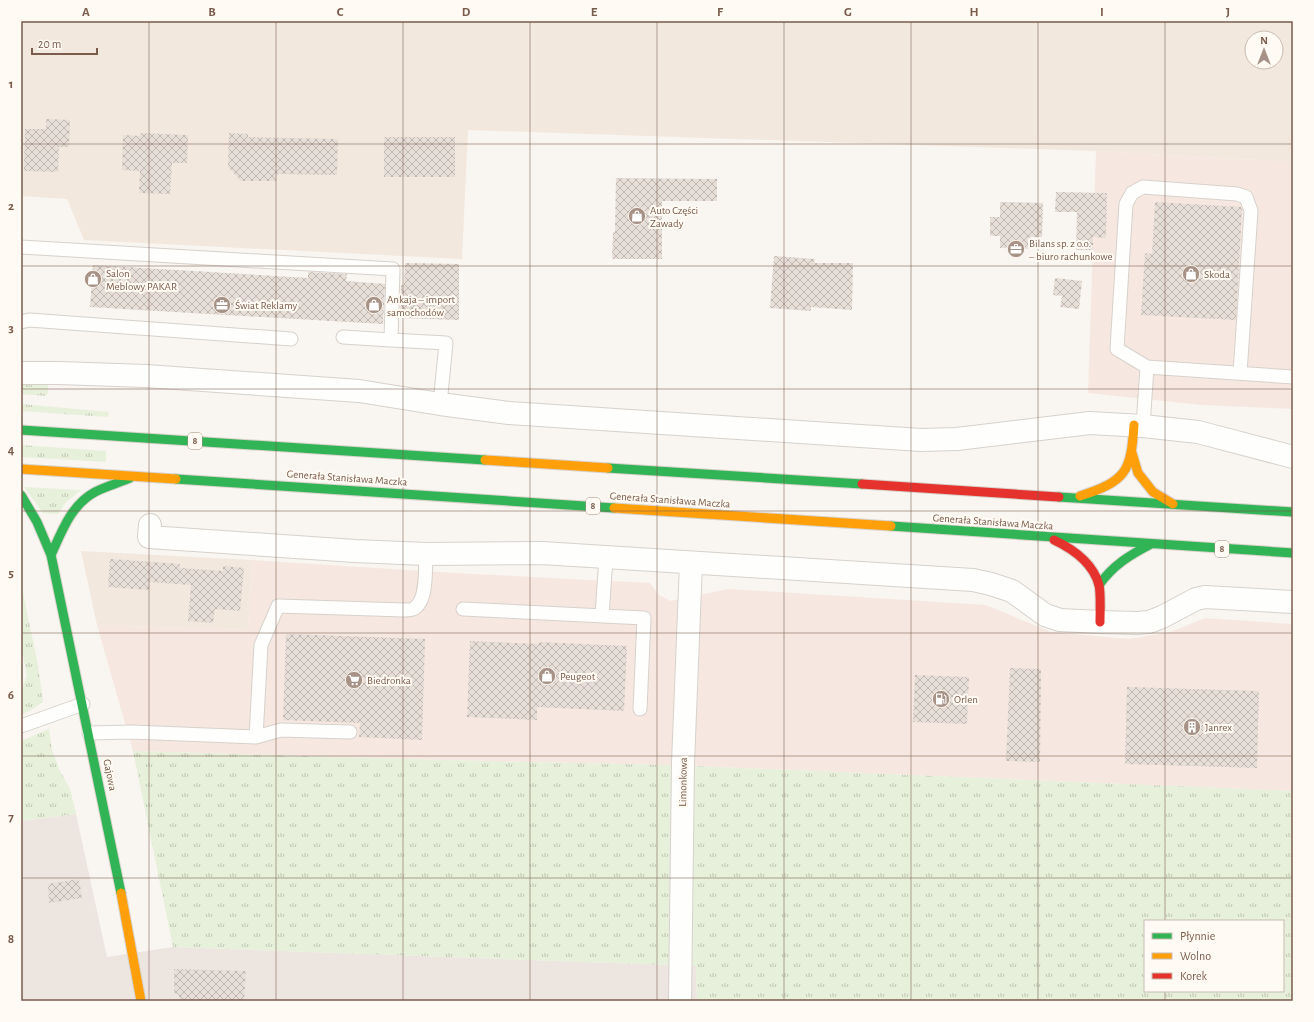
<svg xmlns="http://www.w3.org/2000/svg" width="1314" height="1022" font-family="'Alegreya Sans',sans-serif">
<defs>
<pattern id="grass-tufts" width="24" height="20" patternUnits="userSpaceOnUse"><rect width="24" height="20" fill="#e7f0db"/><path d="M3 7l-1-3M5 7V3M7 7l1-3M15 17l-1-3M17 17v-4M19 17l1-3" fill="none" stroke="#c0c6b4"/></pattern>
<pattern id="building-cross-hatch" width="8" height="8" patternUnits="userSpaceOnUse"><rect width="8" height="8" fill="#e6ded7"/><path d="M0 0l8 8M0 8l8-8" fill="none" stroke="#bfb7b1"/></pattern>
</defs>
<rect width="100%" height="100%" fill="#f9f5f0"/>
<path fill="#f2e8de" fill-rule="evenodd" d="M 21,21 L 1293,21 L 1293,162 L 1096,151 L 468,130 L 462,259 L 84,240 L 67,199 L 21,196 ZM 1252,38 L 1276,38 L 1276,62 L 1252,62 Z
M 81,551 L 252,560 L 248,630 L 97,625 Z"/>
<path fill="#f6e8e1" d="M 1096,151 L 1293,162 L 1293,409 L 1201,405 L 1088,393 Z
M 252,560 L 455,573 L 650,583 L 659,595 L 671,601 L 728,589 L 986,605 L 1051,632 L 1129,639 L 1171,632 L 1205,618 L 1293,624 L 1293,791 L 670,765 L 442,760 L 133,751 L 97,625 L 248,630 Z"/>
<path fill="#ede5e0" d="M 76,814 L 107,957 L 173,947 L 696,966 L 697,1001 L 21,1001 L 21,821 Z"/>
<path fill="url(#grass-tufts)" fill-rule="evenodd" d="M 21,384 L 48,384 L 48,393 L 46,396 L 21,394 Z
M 21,404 L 109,412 L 108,417 L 21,411 Z
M 21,445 L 106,451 L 106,462 L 21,457 Z
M 24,487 L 80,490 L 80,491 L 66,502 L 58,514 L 43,513 Z
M 21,583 L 38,665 L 43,702 L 31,710 L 21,715 L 21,691 L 27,676 L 21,644 Z
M 49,729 L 52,750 L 60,771 L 70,789 L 76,814 L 21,821 L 21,741 Z
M 133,751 L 442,760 L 670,765 L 1293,791 L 1293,1001 L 697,1001 L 696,966 L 173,947 ZM 1145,921 L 1283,921 L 1283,991 L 1145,991 Z"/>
<path fill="url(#building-cross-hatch)" d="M 46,119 L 70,120 L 69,147 L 59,147 L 58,172 L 24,171 L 25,129 L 46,129 Z
M 140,133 L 188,135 L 187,163 L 172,163 L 170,194 L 139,193 L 140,171 L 122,170 L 123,135 L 140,136 Z
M 229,133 L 248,134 L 248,137 L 338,139 L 337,175 L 277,174 L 276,181 L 241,181 L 228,167 Z
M 384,137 L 455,137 L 455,177 L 384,177 Z
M 616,178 L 717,179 L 717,201 L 662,201 L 662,259 L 612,259 L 613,232 L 615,232 Z
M 1056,192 L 1107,193 L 1106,238 L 1093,237 L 1093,250 L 1076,250 L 1077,212 L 1055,212 Z
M 1000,202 L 1043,203 L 1042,237 L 1030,237 L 1030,249 L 1000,248 L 1000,236 L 990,236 L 990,217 L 1000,217 Z
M 1155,202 L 1241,207 L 1242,210 L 1236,320 L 1141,315 L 1145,253 L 1152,254 Z
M 774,256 L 815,259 L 814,263 L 853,263 L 852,310 L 811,307 L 811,311 L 770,308 Z
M 405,263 L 459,264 L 459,320 L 400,318 L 401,285 L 404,285 Z
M 93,265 L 308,278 L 308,272 L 347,274 L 346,281 L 385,284 L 383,324 L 90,307 Z
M 1055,278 L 1082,281 L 1079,309 L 1060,307 L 1062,296 L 1053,295 Z
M 110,559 L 180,564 L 180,568 L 223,571 L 223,566 L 244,568 L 240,611 L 215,609 L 213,623 L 188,621 L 191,585 L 150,582 L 149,590 L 108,587 Z
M 286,634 L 425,639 L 422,740 L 359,737 L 360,723 L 283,720 Z
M 470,641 L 539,644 L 539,642 L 627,646 L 624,711 L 537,707 L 537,720 L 467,717 Z
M 1010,668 L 1041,669 L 1040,762 L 1006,761 Z
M 915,675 L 969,677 L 967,724 L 913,722 Z
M 1127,687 L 1259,691 L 1257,768 L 1125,764 Z
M 79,879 L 82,898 L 49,903 L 48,884 Z
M 174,969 L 246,971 L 244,1001 L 179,1001 L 179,995 L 174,993 Z"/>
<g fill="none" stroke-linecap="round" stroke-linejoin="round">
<defs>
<path id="lane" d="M 21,247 L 393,269 L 391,340 L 446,343 L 440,404
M 21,322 L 29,320 L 291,339
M 343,337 L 391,340
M 1147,367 L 1117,349 L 1126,204 L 1132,193 L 1143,187 L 1237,194 L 1246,197 L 1251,211 L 1240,373
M 1143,426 L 1147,367 L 1293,377
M 463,609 L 644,618 L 640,709
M 602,616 L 606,557
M 21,726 L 83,704
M 89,733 L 132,732 L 256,737 L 261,645 L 278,606 L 404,610 C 407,610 411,610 413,609 C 428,602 425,568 426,554
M 256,737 L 281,730 L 350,732"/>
<path id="street" d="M 21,373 L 59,373 L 146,376 L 359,391 L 440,404 L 509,413 L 921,440 L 957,439 L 1090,423 L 1143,426 L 1198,432 L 1293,457
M 150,525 L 149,537 L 355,551 L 426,554 L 542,553 L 973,580 L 991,584 L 1012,591 L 1045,615 L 1060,620 L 1100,622 L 1137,623 L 1149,622 L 1162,617 L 1196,599 L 1205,597 L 1293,602
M 680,1001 L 683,763 L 691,563"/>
<path id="fast" d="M 21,430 L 485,460
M 608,468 L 862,484
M 176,479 L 614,508
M 21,495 L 37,522 L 51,555
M 1059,497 L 1293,512
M 891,526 L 1293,553
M 51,555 L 121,893
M 51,555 C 62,531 71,505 95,492 C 106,486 119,483 130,478
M 1099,585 C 1113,565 1130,555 1151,544"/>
<path id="slow" d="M 1132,453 L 1138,473 L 1153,492 L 1173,504
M 485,460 L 608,468
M 21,469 L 176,479
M 1080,496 C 1126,481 1131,472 1134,425
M 614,508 L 891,526
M 121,893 L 141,1001"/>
<path id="jam" d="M 862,484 L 1059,497
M 1054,540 C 1073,549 1093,563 1099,585 C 1101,594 1100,612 1100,622"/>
</defs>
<use href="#lane" stroke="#d7d1cb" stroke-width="15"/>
<use href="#street" stroke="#d7d1cb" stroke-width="24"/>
<use href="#fast" stroke="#d9d2cb" stroke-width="11"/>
<use href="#slow" stroke="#d9d2cb" stroke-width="11"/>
<use href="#jam" stroke="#d9d2cb" stroke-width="11"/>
<use href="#lane" stroke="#fefefd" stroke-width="13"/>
<use href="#street" stroke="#fefefd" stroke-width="22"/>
<use href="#fast" stroke="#30b455" stroke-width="9"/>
<use href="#slow" stroke="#ff9f0a" stroke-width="9"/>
<use href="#jam" stroke="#e5322d" stroke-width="9"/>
</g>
<path fill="none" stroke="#7a5c4d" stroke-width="1" stroke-opacity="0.55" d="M 149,21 L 149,1001M 276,21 L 276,1001M 403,21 L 403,1001M 530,21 L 530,1001M 657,21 L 657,1001M 784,21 L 784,1001M 911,21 L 911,1001M 1038,21 L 1038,1001M 1165,21 L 1165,921M 21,144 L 1293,144M 21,266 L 1293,266M 21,389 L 1293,389M 21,511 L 1293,511M 21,633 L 1293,633M 21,756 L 1293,756M 21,878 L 1293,878M 1165,991 L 1165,1001"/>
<defs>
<symbol id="shop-disc" viewBox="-11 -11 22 22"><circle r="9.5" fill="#a69286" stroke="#fffaf3"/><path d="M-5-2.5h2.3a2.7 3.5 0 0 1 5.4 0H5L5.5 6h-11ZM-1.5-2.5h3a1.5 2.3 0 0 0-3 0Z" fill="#fff"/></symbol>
<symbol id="office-disc" viewBox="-11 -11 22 22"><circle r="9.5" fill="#a69286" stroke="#fffaf3"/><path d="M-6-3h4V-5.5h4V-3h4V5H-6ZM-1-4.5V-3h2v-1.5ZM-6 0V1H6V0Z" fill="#fff"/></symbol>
<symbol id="supermarket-disc" viewBox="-11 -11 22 22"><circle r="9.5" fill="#a69286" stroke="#fffaf3"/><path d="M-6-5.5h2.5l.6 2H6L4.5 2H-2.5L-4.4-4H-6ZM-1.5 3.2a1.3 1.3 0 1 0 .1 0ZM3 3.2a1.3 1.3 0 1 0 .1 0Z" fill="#fff"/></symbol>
<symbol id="fuel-disc" viewBox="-11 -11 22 22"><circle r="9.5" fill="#a69286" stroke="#fffaf3"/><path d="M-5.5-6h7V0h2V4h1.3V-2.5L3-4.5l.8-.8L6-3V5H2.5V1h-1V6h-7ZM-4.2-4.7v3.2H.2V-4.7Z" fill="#fff"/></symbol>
<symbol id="building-disc" viewBox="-11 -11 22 22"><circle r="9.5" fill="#a69286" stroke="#fffaf3"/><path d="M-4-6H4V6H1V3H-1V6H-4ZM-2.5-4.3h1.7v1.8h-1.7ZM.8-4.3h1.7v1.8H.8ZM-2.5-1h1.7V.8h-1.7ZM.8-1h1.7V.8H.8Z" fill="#fff"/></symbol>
</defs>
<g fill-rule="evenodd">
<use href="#shop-disc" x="627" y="206" width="20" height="20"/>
<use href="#office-disc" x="1006" y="239" width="20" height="20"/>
<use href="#shop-disc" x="1181" y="264" width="20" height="20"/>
<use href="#shop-disc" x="83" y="269" width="20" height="20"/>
<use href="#office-disc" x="212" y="295" width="20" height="20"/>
<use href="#shop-disc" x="364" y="295" width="20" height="20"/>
<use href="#shop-disc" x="537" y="666" width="20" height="20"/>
<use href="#supermarket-disc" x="344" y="670" width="20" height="20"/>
<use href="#fuel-disc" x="931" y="689" width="20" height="20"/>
<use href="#building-disc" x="1182" y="717" width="20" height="20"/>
</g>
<g text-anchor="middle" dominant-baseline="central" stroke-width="4" stroke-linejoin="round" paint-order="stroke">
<g fill="#fffaf3" stroke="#a28b7f" stroke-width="1">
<rect x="188" y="433" width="14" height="16" rx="3"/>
<rect x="586" y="498" width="14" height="16" rx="3"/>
<rect x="1215" y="541" width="14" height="16" rx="3"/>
</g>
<g font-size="10" font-weight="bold" fill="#7a5c4d">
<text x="195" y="441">8</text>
<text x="593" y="506">8</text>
<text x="1222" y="549">8</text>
</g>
<g font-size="11" fill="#7a5c4d" stroke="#fffaf3" text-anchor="start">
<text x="650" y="210">Auto Części<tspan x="650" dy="13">Zawady</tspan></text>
<text x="1029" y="243">Bilans sp. z o.o.<tspan x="1029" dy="13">– biuro rachunkowe</tspan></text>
<text x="106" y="273">Salon<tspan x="106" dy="13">Meblowy PAKAR</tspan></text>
<text x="1204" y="274">Skoda</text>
<text x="387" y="299">Ankaja – import<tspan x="387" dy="13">samochodów</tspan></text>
<text x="235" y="305">Świat Reklamy</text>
<text x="560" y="676">Peugeot</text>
<text x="367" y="680">Biedronka</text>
<text x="954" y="699">Orlen</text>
<text x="1205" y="727">Janrex</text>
</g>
<g font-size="11" fill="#7a5c4d" stroke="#fffaf3">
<text transform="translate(347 478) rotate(4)">Generała Stanisława Maczka</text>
<text transform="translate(670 500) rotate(4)">Generała Stanisława Maczka</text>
<text transform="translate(993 522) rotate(4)">Generała Stanisława Maczka</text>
<text transform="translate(110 775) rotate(78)">Gajowa</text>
<text transform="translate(683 782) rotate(-89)">Limonkowa</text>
</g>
</g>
<rect width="1314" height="1022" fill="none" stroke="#fffaf3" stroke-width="44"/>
<rect x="1144" y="920" width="140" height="72" fill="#fffaf3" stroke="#cabbb1"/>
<rect x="1152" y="933" width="20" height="6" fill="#30b455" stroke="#cabbb1"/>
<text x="1180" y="940" font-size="12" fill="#7a5c4d">Płynnie</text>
<rect x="1152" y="953" width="20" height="6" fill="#ff9f0a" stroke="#cabbb1"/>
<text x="1180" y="960" font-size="12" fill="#7a5c4d">Wolno</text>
<rect x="1152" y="973" width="20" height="6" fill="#e5322d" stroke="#cabbb1"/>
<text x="1180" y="980" font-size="12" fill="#7a5c4d">Korek</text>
<g transform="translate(1264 50)"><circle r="19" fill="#fffaf3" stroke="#cabbb1"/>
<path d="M0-3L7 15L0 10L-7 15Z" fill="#a69286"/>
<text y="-6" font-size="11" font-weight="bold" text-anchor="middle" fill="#7a5c4d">N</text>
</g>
<path d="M32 48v6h65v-6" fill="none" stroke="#7a5c4d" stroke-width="2"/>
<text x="38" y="48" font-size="12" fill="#7a5c4d" stroke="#fffaf3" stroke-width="3" paint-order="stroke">20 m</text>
<rect x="22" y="22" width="1270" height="978" fill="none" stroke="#7a5c4d" stroke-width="1.5"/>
<g font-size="13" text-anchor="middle" font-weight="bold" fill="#7a5c4d">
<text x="86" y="16">A</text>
<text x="212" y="16">B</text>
<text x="340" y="16">C</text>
<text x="466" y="16">D</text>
<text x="594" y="16">E</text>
<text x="720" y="16">F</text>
<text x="848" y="16">G</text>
<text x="974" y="16">H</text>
<text x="1102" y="16">I</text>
<text x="1228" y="16">J</text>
<text x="11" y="88">1</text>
<text x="11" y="210">2</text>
<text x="11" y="332">3</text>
<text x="11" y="454">4</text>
<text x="11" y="577">5</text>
<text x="11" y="699">6</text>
<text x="11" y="821">7</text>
<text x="11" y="943">8</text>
</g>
</svg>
